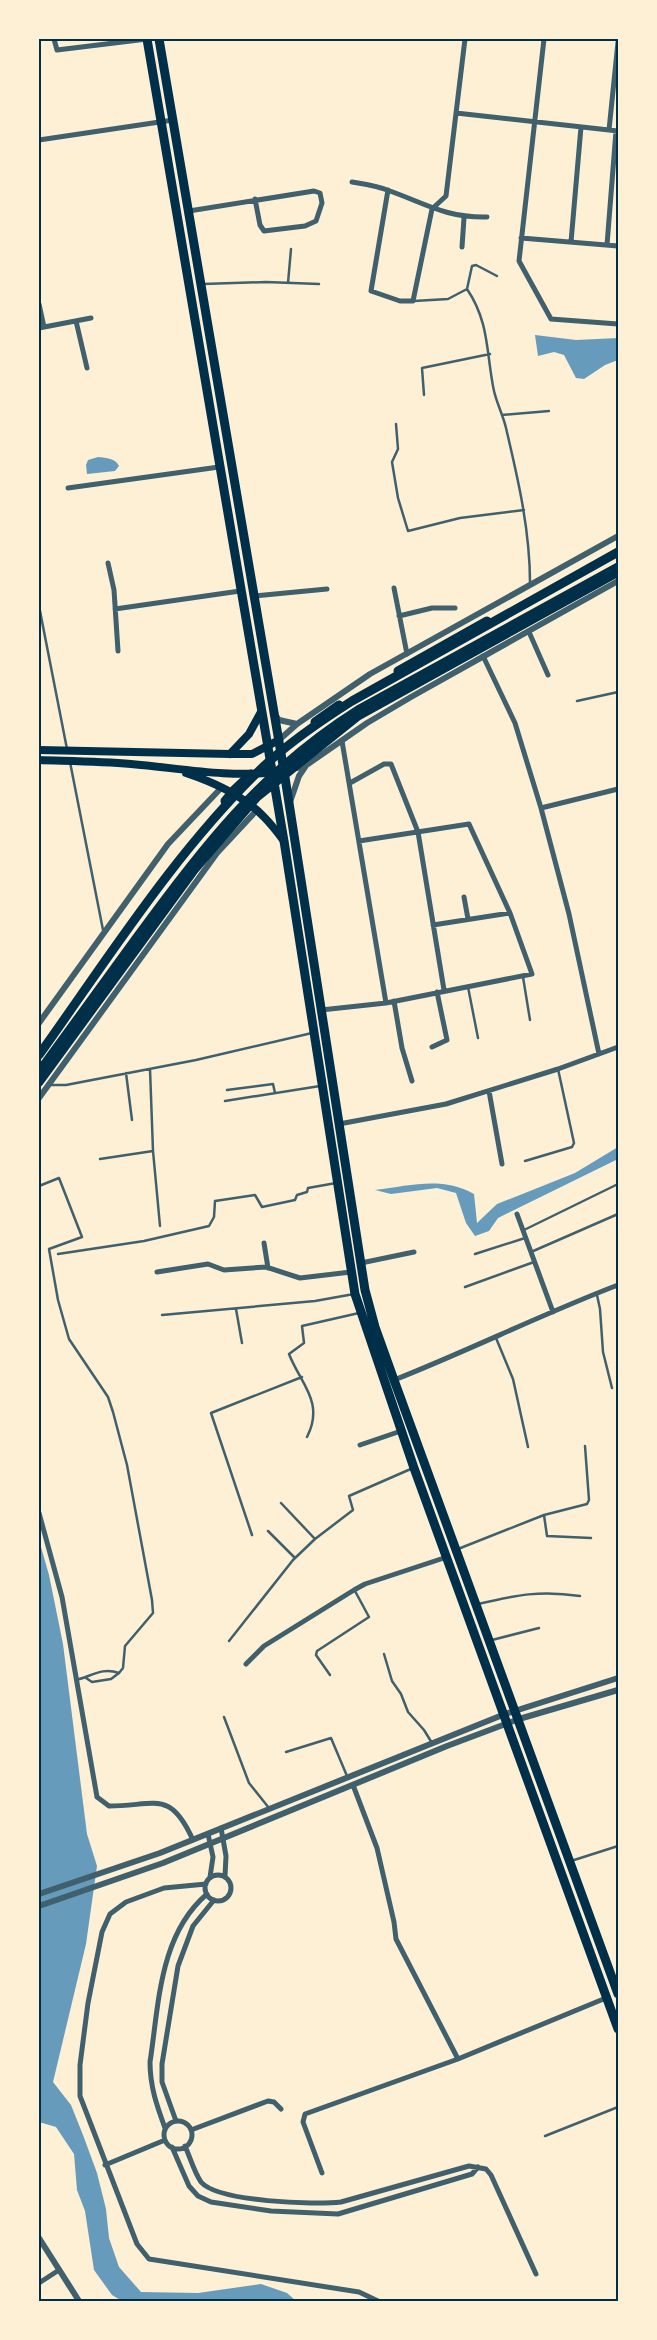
<svg xmlns="http://www.w3.org/2000/svg" width="657" height="2340" font-family="'DejaVu Sans',sans-serif">
<rect width="100%" height="100%" fill="#fdf0d5"/>
<path fill="#669bbc" d="M 535,335 L 576,340 L 618,338 L 618,360 L 605,365 L 584,379 L 576,378 L 564,355 L 554,352 L 538,356 Z
M 98,457 C 107,458 115,458 119,466 L 115,471 L 87,474 L 86,465 L 88,460 Z
M 618,1147 L 618,1159 L 498,1218 L 489,1231 L 475,1236 L 466,1223 L 456,1193 L 437,1188 L 391,1194 L 375,1190 C 410,1186 442,1176 474,1194 L 477,1223 L 497,1204 L 575,1173 Z
M 39,1540 L 49,1575 L 63,1644 L 87,1834 L 97,1866 L 86,1944 L 53,2082 L 71,2105 L 83,2135 L 97,2173 L 106,2209 L 109,2238 L 119,2267 L 141,2292 L 198,2293 L 261,2284 L 287,2293 L 296,2301 L 122,2301 L 112,2295 L 94,2270 L 85,2211 L 77,2190 L 74,2154 L 56,2127 L 39,2122 Z"/>
<g fill="none" stroke-linecap="round" stroke-linejoin="round">
<path stroke="#3f606c" stroke-width="2.5" d="M 288,283 L 291,249
M 203,284 L 266,282 L 319,284
M 467,289 C 490,323 486,354 494,391 C 497,404 503,415 506,428 C 518,479 530,530 530,583
M 467,289 L 472,266 L 476,265 L 497,276
M 414,301 L 448,299 L 467,289
M 424,395 L 422,368 L 490,354
M 502,415 L 549,411
M 396,424 L 398,449 L 392,462 L 398,498 L 408,531 L 460,518 L 524,510
M 39,606 L 67,749
M 577,701 L 618,692
M 70,762 L 103,930
M 523,977 L 530,1020
M 468,987 L 478,1038
M 150,1069 L 153,1151 L 160,1226
M 126,1073 L 132,1120
M 50,1085 L 66,1085 L 196,1060 L 312,1033
M 227,1090 L 273,1084 L 275,1093
M 225,1101 L 320,1086
M 100,1159 L 153,1151
M 525,1161 L 572,1147 L 574,1143 L 558,1069
M 39,1186 L 59,1178 L 82,1237 L 49,1249 L 58,1300 L 69,1339 L 108,1397 L 113,1412 L 127,1465 L 152,1600 L 153,1613 L 125,1646 L 123,1668 L 119,1673 L 111,1679 L 92,1682 L 86,1678
M 524,1230 L 618,1184
M 531,1252 L 618,1214
M 58,1254 L 144,1241 L 209,1226 L 214,1217 L 215,1201 L 255,1195 L 262,1207 L 295,1200 L 297,1195 L 307,1192 L 308,1188 L 336,1183
M 475,1254 L 525,1238
M 465,1287 L 534,1262
M 597,1295 L 600,1309 L 603,1352 L 612,1388
M 236,1309 L 242,1343
M 162,1315 L 315,1301 L 354,1294
M 496,1338 L 513,1379 L 528,1447
M 307,1437 C 325,1402 300,1383 289,1354 L 304,1343 L 302,1326 L 359,1313
M 281,1503 L 315,1539
M 544,1515 L 547,1536 L 591,1538
M 268,1531 L 295,1558
M 252,1535 L 211,1413 L 302,1377
M 458,1549 L 544,1515 L 587,1504 L 589,1500 L 585,1446
M 478,1604 C 517,1595 540,1590 580,1596
M 492,1640 L 539,1628
M 229,1641 L 293,1560 L 315,1539 L 353,1510 L 349,1496 L 413,1468
M 384,1654 L 392,1681 L 401,1694 L 408,1712 L 424,1730 L 432,1743
M 330,1675 L 316,1655 L 317,1651 L 369,1617 L 355,1591
M 76,1680 C 92,1676 102,1667 119,1673
M 224,1717 L 249,1783 L 269,1808
M 286,1752 L 331,1738 L 347,1776
M 571,1861 L 618,1846
M 545,2136 L 618,2107"/>
<path stroke="#3f606c" stroke-width="5" d="M 54,39 L 57,50 L 147,39
M 544,39 L 519,261 L 551,319 L 618,324
M 456,113 L 618,131
M 609,130 L 618,42
M 39,140 L 173,120
M 352,182 C 365,184 378,186 390,191 C 426,204 447,218 487,217
M 388,190 L 371,291 L 400,301 L 413,301 L 432,209
M 432,209 L 446,196 L 465,39
M 189,211 L 314,191 L 320,193 L 322,203 L 316,221 L 305,226 L 264,231 L 260,225 L 255,199
M 521,238 L 618,246
M 571,242 L 581,127
M 607,245 L 616,131
M 462,247 L 464,218
M 39,304 L 44,327
M 76,321 L 87,368
M 39,328 L 91,318
M 68,488 L 219,467
M 108,563 L 114,590 L 118,651
M 394,588 L 407,654
M 254,596 L 327,589
M 115,609 L 240,591
M 399,616 L 432,608 L 455,608
M 529,632 L 548,675
M 483,656 L 515,723 L 541,808 L 569,914 L 599,1054
M 342,741 L 386,1003
M 350,783 L 384,764 L 391,764 L 418,832 L 444,990
M 541,808 L 618,789
M 464,897 L 468,919
M 433,925 L 510,913
M 394,1001 L 402,1048 L 412,1081
M 321,1010 L 386,1003 L 532,974 L 510,913 L 469,824 L 359,841
M 432,1047 L 447,1040 L 437,992
M 489,1091 L 502,1164
M 339,1124 L 446,1104 L 558,1069 L 618,1047
M 517,1214 L 553,1312
M 264,1243 L 268,1268
M 361,1263 L 414,1252
M 157,1272 L 208,1264 L 224,1270 L 266,1267 L 300,1278 L 351,1272
M 394,1380 C 470,1350 542,1314 618,1285
M 360,1445 L 401,1431
M 39,1513 L 62,1597 L 97,1797 L 109,1806 C 156,1806 170,1789 193,1840
M 246,1664 L 264,1646 L 354,1590 L 365,1584 L 447,1557
M 353,1785 L 377,1848 L 394,1922 L 396,1939 L 458,2059
M 221,1828 L 226,1856 L 225,1876
M 208,1834 L 213,1857 L 210,1877
M205 1888a13 13 0 1 1 26 0a13 13 0 1 1-26 0Z
M 206,1884 L 164,1888 L 126,1902 L 110,1914 L 102,1932 L 88,2003 L 80,2065 L 80,2096 L 137,2244 L 149,2259 L 359,2292 L 378,2301
M 176,2121 L 162,2082 L 162,2064 L 178,1966 L 193,1926 L 214,1900
M164 2135a14 14 0 1 1 28 0a14 14 0 1 1-28 0Z
M 165,2128 C 157,2106 150,2087 150,2062 C 159,2004 159,1935 207,1894
M 191,2130 L 268,2101 L 274,2102 L 281,2109
M 185,2146 C 190,2157 194,2172 201,2182 C 218,2202 315,2205 341,2202 L 469,2166 L 486,2169 L 491,2175 L 536,2274
M 172,2147 L 189,2186 L 198,2196 L 211,2202 L 271,2211 L 338,2214 L 472,2174 L 478,2167
M 105,2165 L 165,2140
M 322,2173 L 303,2122 L 305,2114 L 458,2059 L 606,1998
M 39,2283 L 59,2270"/>
<path stroke="#3f606c" stroke-width="6" d="M 276,716 L 279,720 L 297,724
M 279,740 L 297,724 L 370,674 L 618,536
M 297,768 L 308,764 L 367,723 L 411,697 L 618,581
M 290,802 L 299,776 L 307,764
M 39,1023 L 168,844 L 222,787
M 39,1098 L 217,853 L 256,811
M 39,1894 L 160,1853 L 505,1714 L 618,1678
M 39,1906 L 163,1863 L 447,1746 L 519,1719 L 618,1690
M 39,2238 L 79,2301"/>
<path stroke="#003049" stroke-width="8" d="M 39,750 L 230,754 L 252,754 L 279,740
M 230,754 L 249,734 L 261,712
M 39,760 C 69,761 100,761 131,764 C 179,768 228,778 276,772
M 186,773 C 213,782 244,796 264,817 C 271,824 278,833 284,841"/>
<path stroke="#003049" stroke-width="9" d="M 147,39 L 284,841 L 355,1294 L 414,1468 L 618,2029
M 159,39 L 284,771 L 365,1290 L 375,1327 L 394,1380 L 618,1994
M 398,671 L 487,621
M 315,722 L 339,705
M 225,801 L 235,789 L 251,774
M 39,1082 L 194,870 L 257,797 L 358,716 L 618,572"/>
<path stroke="#003049" stroke-width="9" d="M 39,1055 C 109,957 177,849 264,766 C 291,741 322,720 352,701 L 618,552
M 39,1072 C 71,1028 103,984 135,940 C 201,849 261,771 358,710 L 618,567"/>
</g>
<rect width="657" height="2340" fill="none" stroke="#fdf0d5" stroke-width="80"/>
<rect x="40" y="40" width="577" height="2260" fill="none" stroke="#003049" stroke-width="2"/>
</svg>
